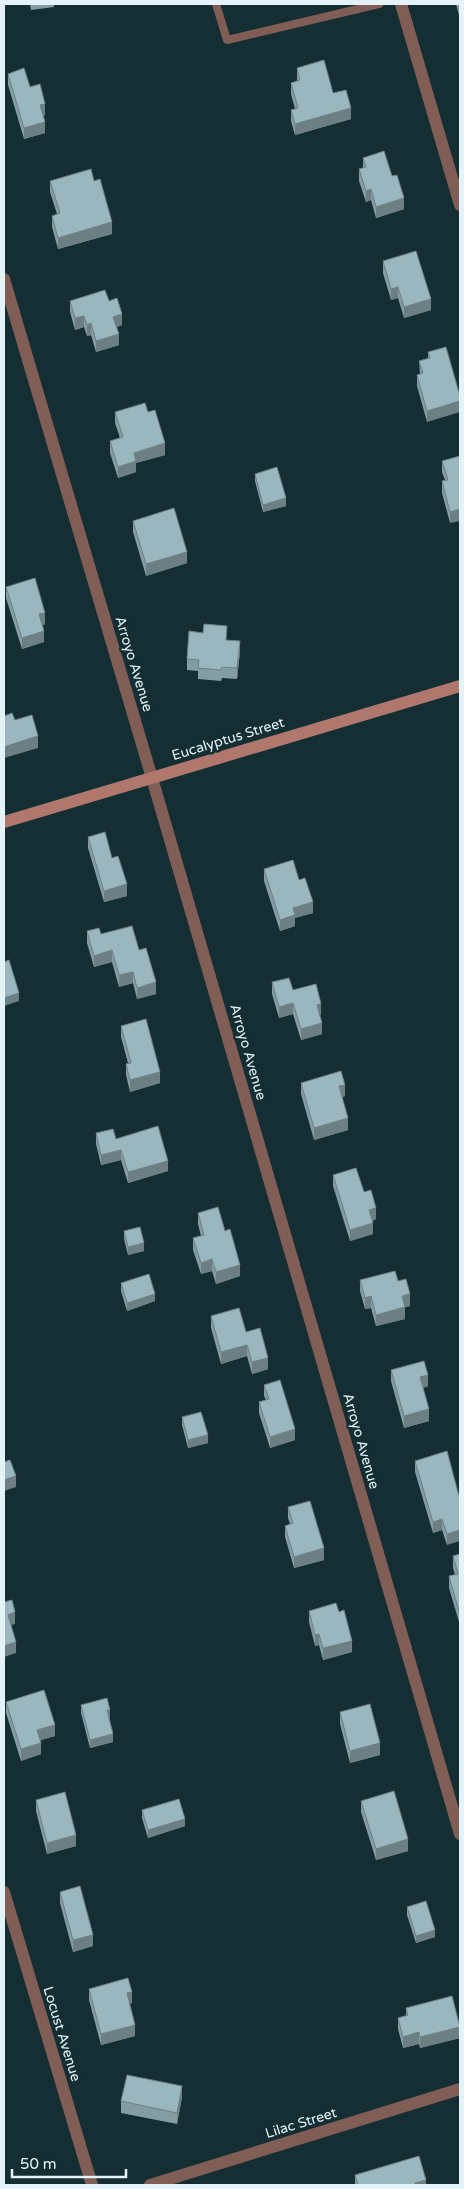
<svg xmlns="http://www.w3.org/2000/svg" width="464" height="2189" font-family="'Varela Round',sans-serif">
<rect width="100%" height="100%" fill="#142e34"/>
<g fill="none" stroke-linecap="round" stroke-linejoin="round">
<path stroke="#805d55" stroke-width="8" d="M 216,4 L 227,40 L 379,4"/>
<path stroke="#805d55" stroke-width="12" d="M 401,4 L 460,205
M 4,279 L 152,778 L 460,1834
M 4,1892 L 92,2185
M 150,2185 L 460,2089"/>
<path stroke="#b0786d" stroke-width="12" d="M 4,822 L 460,686"/>
</g>
<path fill="#849da3" d="M 30,4 L 54,4 L 54,7 L 31,10 Z
M 456,4 L 460,4 L 460,19 Z
M 297,68 L 333,93 L 351,119 L 295,135 L 291,121 L 291,110 L 295,109 L 291,94 L 291,83 L 297,81 Z
M 8,74 L 30,87 L 45,115 L 43,116 L 45,133 L 24,139 L 8,85 Z
M 363,158 L 392,176 L 404,209 L 376,218 L 371,200 L 366,202 L 359,181 L 359,169 L 363,168 Z
M 50,181 L 112,234 L 58,249 L 52,227 L 52,216 L 57,214 L 50,192 Z
M 383,261 L 431,310 L 404,318 L 398,298 L 391,300 L 383,273 Z
M 70,301 L 122,325 L 117,327 L 119,345 L 96,352 L 91,335 L 87,336 L 84,327 L 75,330 L 70,312 Z
M 428,352 L 460,396 L 427,422 L 417,386 L 417,375 L 420,374 L 419,361 L 428,358 Z
M 115,412 L 148,412 L 165,455 L 136,463 L 136,472 L 118,478 L 110,453 L 110,441 L 120,438 L 115,423 Z
M 460,456 L 450,523 L 442,493 L 442,481 L 445,480 L 442,472 L 442,461 Z
M 255,474 L 286,506 L 263,512 L 255,481 Z
M 133,521 L 187,563 L 146,576 L 133,532 Z
M 6,587 L 45,624 L 43,625 L 44,642 L 22,649 L 6,598 Z
M 227,640 L 240,652 L 237,679 L 222,678 L 221,681 L 198,679 L 198,671 L 187,670 L 187,659 Z
M 88,837 L 112,858 L 127,896 L 104,902 L 88,848 Z
M 264,869 L 299,880 L 313,913 L 295,918 L 295,926 L 280,931 L 264,881 Z
M 87,931 L 101,934 L 139,950 L 156,994 L 137,999 L 133,983 L 119,987 L 112,962 L 94,967 L 87,943 Z
M 272,982 L 293,990 L 321,1015 L 320,1015 L 322,1034 L 301,1040 L 293,1014 L 279,1018 L 272,994 Z
M 121,1026 L 160,1083 L 130,1092 L 126,1075 L 126,1064 L 128,1063 L 121,1037 Z
M 301,1083 L 345,1096 L 342,1097 L 348,1130 L 314,1140 L 301,1094 Z
M 96,1133 L 116,1139 L 168,1171 L 128,1183 L 121,1160 L 101,1165 L 96,1144 Z
M 333,1175 L 364,1192 L 376,1219 L 372,1221 L 373,1234 L 350,1241 L 333,1186 Z
M 198,1213 L 225,1231 L 240,1276 L 216,1284 L 212,1271 L 201,1274 L 193,1250 L 193,1238 L 201,1236 L 198,1224 Z
M 124,1231 L 144,1251 L 128,1255 L 124,1239 Z
M 360,1280 L 398,1281 L 410,1306 L 405,1307 L 405,1319 L 376,1326 L 371,1308 L 365,1309 L 360,1291 Z
M 121,1283 L 155,1301 L 127,1311 L 121,1291 Z
M 211,1316 L 246,1332 L 268,1369 L 252,1374 L 247,1356 L 221,1364 L 211,1328 Z
M 391,1370 L 428,1386 L 423,1388 L 429,1421 L 404,1428 L 391,1381 Z
M 264,1385 L 295,1440 L 270,1448 L 259,1413 L 259,1402 L 266,1400 L 264,1396 Z
M 182,1417 L 208,1443 L 188,1448 L 182,1425 Z
M 415,1461 L 460,1500 L 447,1545 L 442,1530 L 433,1533 L 415,1472 Z
M 288,1507 L 324,1560 L 294,1568 L 285,1537 L 285,1526 L 290,1524 L 288,1518 Z
M 460,1554 L 460,1622 L 459,1622 L 449,1588 L 449,1576 L 455,1575 L 453,1568 L 453,1556 Z
M 309,1611 L 352,1652 L 323,1660 L 319,1645 L 315,1646 L 309,1622 Z
M 6,1702 L 55,1736 L 41,1740 L 41,1754 L 21,1761 L 6,1713 Z
M 81,1705 L 110,1717 L 109,1718 L 113,1742 L 90,1748 L 81,1713 Z
M 340,1712 L 380,1755 L 350,1763 L 340,1724 Z
M 36,1800 L 76,1846 L 47,1854 L 36,1811 Z
M 361,1801 L 408,1851 L 376,1860 L 361,1812 Z
M 142,1810 L 185,1826 L 148,1838 L 142,1818 Z
M 60,1892 L 93,1946 L 73,1952 L 60,1903 Z
M 407,1907 L 435,1937 L 416,1943 L 407,1915 Z
M 89,1989 L 132,2003 L 129,2004 L 135,2036 L 101,2045 L 89,2000 Z
M 406,2008 L 460,2038 L 420,2048 L 419,2044 L 403,2048 L 398,2029 L 398,2018 L 406,2016 Z
M 182,2097 L 177,2124 L 121,2113 L 121,2101 Z
M 355,2175 L 426,2185 L 355,2185 Z"/>
<path fill="#6c7f85" d="M 45,104 L 45,115 L 40,117 L 40,105 Z
M 351,108 L 351,119 L 295,135 L 295,124 Z
M 45,122 L 45,133 L 24,139 L 24,128 Z
M 371,189 L 371,200 L 366,202 L 366,191 Z
M 404,198 L 404,209 L 376,218 L 376,207 Z
M 112,222 L 112,234 L 58,249 L 58,238 Z
M 398,287 L 398,298 L 391,300 L 391,289 Z
M 431,299 L 431,310 L 404,318 L 404,307 Z
M 122,314 L 122,325 L 113,328 L 113,317 Z
M 84,316 L 84,327 L 75,330 L 75,318 Z
M 91,323 L 91,335 L 87,336 L 87,325 Z
M 119,334 L 119,345 L 96,352 L 96,341 Z
M 460,401 L 460,412 L 427,422 L 427,411 Z
M 165,443 L 165,455 L 136,463 L 136,472 L 118,478 L 118,467 L 134,453 Z
M 286,498 L 286,506 L 263,512 L 263,505 Z
M 460,509 L 460,521 L 450,523 L 450,512 Z
M 187,552 L 187,563 L 146,576 L 146,564 Z
M 45,613 L 45,624 L 39,626 L 39,614 Z
M 44,631 L 44,642 L 22,649 L 22,638 Z
M 240,641 L 240,652 L 237,679 L 237,668 Z
M 38,736 L 38,748 L 4,758 L 4,747 Z
M 127,884 L 127,896 L 104,902 L 104,891 Z
M 313,902 L 313,913 L 295,918 L 295,926 L 280,931 L 280,920 L 293,908 Z
M 112,950 L 112,962 L 94,967 L 94,956 Z
M 133,972 L 133,983 L 119,987 L 119,975 Z
M 156,982 L 156,994 L 137,999 L 137,988 Z
M 19,993 L 19,1001 L 4,1006 L 4,998 Z
M 293,1003 L 293,1014 L 279,1018 L 279,1007 Z
M 321,1004 L 321,1015 L 317,1016 L 317,1005 Z
M 322,1023 L 322,1034 L 301,1040 L 301,1029 Z
M 160,1072 L 160,1083 L 130,1092 L 130,1080 Z
M 345,1085 L 345,1096 L 339,1098 L 339,1086 Z
M 348,1118 L 348,1130 L 314,1140 L 314,1128 Z
M 121,1150 L 121,1160 L 101,1165 L 101,1155 Z
M 168,1161 L 168,1171 L 128,1183 L 128,1172 Z
M 376,1208 L 376,1219 L 369,1222 L 369,1210 Z
M 373,1223 L 373,1234 L 350,1241 L 350,1230 Z
M 144,1243 L 144,1251 L 128,1255 L 128,1247 Z
M 212,1259 L 212,1271 L 201,1274 L 201,1263 Z
M 240,1265 L 240,1276 L 216,1284 L 216,1272 Z
M 155,1294 L 155,1301 L 127,1311 L 127,1303 Z
M 410,1294 L 410,1306 L 402,1308 L 402,1296 Z
M 371,1296 L 371,1308 L 365,1309 L 365,1298 Z
M 405,1307 L 405,1319 L 376,1326 L 376,1315 Z
M 247,1345 L 247,1356 L 221,1364 L 221,1352 Z
M 268,1358 L 268,1369 L 252,1374 L 252,1362 Z
M 428,1375 L 428,1386 L 420,1389 L 420,1377 Z
M 429,1409 L 429,1421 L 404,1428 L 404,1416 Z
M 295,1429 L 295,1440 L 270,1448 L 270,1437 Z
M 208,1435 L 208,1443 L 188,1448 L 188,1440 Z
M 16,1476 L 16,1487 L 4,1491 L 4,1480 Z
M 442,1519 L 442,1530 L 433,1533 L 433,1522 Z
M 460,1530 L 460,1541 L 447,1545 L 447,1534 Z
M 324,1548 L 324,1560 L 294,1568 L 294,1557 Z
M 460,1610 L 460,1622 L 459,1622 L 459,1611 Z
M 15,1612 L 15,1624 L 8,1626 L 8,1615 Z
M 319,1634 L 319,1645 L 315,1646 L 315,1635 Z
M 352,1641 L 352,1652 L 323,1660 L 323,1648 Z
M 16,1642 L 16,1653 L 4,1657 L 4,1646 Z
M 107,1710 L 110,1710 L 110,1717 L 107,1718 Z
M 55,1725 L 55,1736 L 37,1741 L 37,1730 Z
M 113,1734 L 113,1742 L 90,1748 L 90,1740 Z
M 41,1743 L 41,1754 L 21,1761 L 21,1749 Z
M 380,1743 L 380,1755 L 350,1763 L 350,1751 Z
M 185,1819 L 185,1826 L 148,1838 L 148,1830 Z
M 76,1835 L 76,1846 L 47,1854 L 47,1843 Z
M 408,1839 L 408,1851 L 376,1860 L 376,1849 Z
M 435,1930 L 435,1937 L 416,1943 L 416,1936 Z
M 93,1935 L 93,1946 L 73,1952 L 73,1940 Z
M 132,1992 L 132,2003 L 127,2005 L 127,1993 Z
M 135,2025 L 135,2036 L 101,2045 L 101,2034 Z
M 460,2027 L 460,2038 L 420,2048 L 420,2037 Z
M 419,2032 L 419,2044 L 403,2048 L 403,2037 Z
M 182,2086 L 182,2097 L 177,2124 L 177,2113 Z
M 426,2180 L 426,2185 L 415,2185 L 415,2183 Z"/>
<path fill="#9ab6be" stroke="#6c7f85" d="M 324,60 L 333,93 L 346,90 L 351,108 L 295,124 L 291,110 L 298,108 L 291,83 L 300,80 L 297,68 Z
M 24,68 L 30,87 L 40,84 L 45,104 L 40,105 L 45,122 L 24,128 L 8,74 Z
M 384,151 L 392,176 L 397,175 L 404,198 L 376,207 L 371,189 L 366,191 L 359,169 L 366,167 L 363,158 Z
M 91,169 L 94,181 L 100,179 L 112,222 L 58,238 L 52,216 L 60,213 L 50,181 Z
M 416,251 L 431,299 L 404,307 L 398,287 L 391,289 L 383,261 Z
M 105,290 L 109,301 L 117,298 L 122,314 L 113,317 L 119,334 L 96,341 L 91,323 L 87,325 L 84,316 L 75,318 L 70,301 Z
M 446,347 L 460,396 L 460,401 L 427,411 L 417,375 L 423,373 L 419,361 L 430,358 L 428,352 Z
M 145,403 L 148,412 L 155,410 L 165,443 L 134,453 L 136,461 L 118,467 L 110,441 L 123,437 L 115,412 Z
M 460,456 L 460,509 L 450,512 L 442,481 L 448,480 L 442,461 Z
M 277,467 L 286,498 L 263,505 L 255,474 Z
M 174,508 L 187,552 L 146,564 L 133,521 Z
M 35,578 L 45,613 L 39,614 L 44,631 L 22,638 L 6,587 Z
M 204,624 L 227,626 L 226,640 L 240,641 L 237,668 L 222,667 L 221,670 L 198,668 L 199,660 L 187,659 L 189,631 L 203,633 Z
M 12,713 L 15,720 L 32,715 L 38,736 L 4,747 L 4,716 Z
M 105,832 L 112,858 L 118,856 L 127,884 L 104,891 L 88,837 Z
M 293,860 L 299,880 L 305,878 L 313,902 L 293,908 L 295,915 L 280,920 L 264,869 Z
M 132,926 L 139,950 L 146,948 L 156,982 L 137,988 L 133,972 L 119,975 L 112,950 L 94,956 L 87,931 L 99,928 L 101,934 Z
M 9,960 L 19,993 L 4,998 L 4,962 Z
M 289,978 L 293,990 L 316,984 L 321,1004 L 317,1005 L 322,1023 L 301,1029 L 293,1003 L 279,1007 L 272,982 Z
M 146,1019 L 160,1072 L 130,1080 L 126,1064 L 131,1063 L 121,1026 Z
M 341,1071 L 345,1085 L 339,1086 L 348,1118 L 314,1128 L 301,1083 Z
M 158,1126 L 168,1161 L 128,1172 L 121,1150 L 101,1155 L 96,1133 L 113,1129 L 116,1139 Z
M 356,1168 L 364,1192 L 371,1190 L 376,1208 L 369,1210 L 373,1223 L 350,1230 L 333,1175 Z
M 218,1207 L 225,1231 L 230,1229 L 240,1265 L 216,1272 L 212,1259 L 201,1263 L 193,1238 L 204,1235 L 198,1213 Z
M 140,1227 L 144,1243 L 128,1247 L 124,1231 Z
M 395,1271 L 398,1281 L 406,1279 L 410,1294 L 402,1296 L 405,1307 L 376,1315 L 371,1296 L 365,1298 L 360,1280 Z
M 149,1274 L 155,1294 L 127,1303 L 121,1283 Z
M 239,1308 L 246,1332 L 260,1328 L 268,1358 L 252,1362 L 247,1345 L 221,1352 L 211,1316 Z
M 424,1361 L 428,1375 L 420,1377 L 429,1409 L 404,1416 L 391,1370 Z
M 280,1380 L 295,1429 L 270,1437 L 259,1402 L 269,1399 L 264,1385 Z
M 201,1412 L 208,1435 L 188,1440 L 182,1417 Z
M 447,1451 L 460,1500 L 460,1530 L 447,1534 L 442,1519 L 433,1522 L 415,1461 Z
M 10,1460 L 16,1476 L 4,1480 L 4,1462 Z
M 310,1501 L 324,1548 L 294,1557 L 285,1526 L 293,1523 L 288,1507 Z
M 460,1554 L 460,1610 L 459,1611 L 449,1576 L 458,1574 L 453,1556 Z
M 4,1600 L 4,1602 L 12,1600 L 15,1612 L 8,1615 L 16,1642 L 4,1646 Z
M 336,1603 L 339,1612 L 344,1610 L 352,1641 L 323,1648 L 319,1634 L 315,1635 L 309,1611 Z
M 44,1690 L 55,1725 L 37,1730 L 41,1743 L 21,1749 L 6,1702 Z
M 107,1698 L 110,1710 L 107,1710 L 113,1734 L 90,1740 L 81,1705 Z
M 370,1704 L 380,1743 L 350,1751 L 340,1712 Z
M 394,1791 L 408,1839 L 376,1849 L 361,1801 Z
M 65,1792 L 76,1835 L 47,1843 L 36,1800 Z
M 179,1799 L 185,1819 L 148,1830 L 142,1810 Z
M 80,1886 L 93,1935 L 73,1940 L 60,1892 Z
M 426,1901 L 435,1930 L 416,1936 L 407,1907 Z
M 128,1978 L 132,1992 L 127,1993 L 135,2025 L 101,2034 L 89,1989 Z
M 452,1996 L 460,2027 L 420,2037 L 419,2032 L 403,2037 L 398,2018 L 408,2015 L 406,2008 Z
M 127,2075 L 182,2086 L 177,2113 L 121,2101 Z
M 419,2156 L 426,2180 L 415,2183 L 415,2185 L 358,2185 L 355,2175 Z"/>
<g text-anchor="middle" dominant-baseline="central" stroke-width="5" stroke-linejoin="round" paint-order="stroke">
<g font-size="14" fill="#e4f3f7" stroke="#142e34">
<text transform="translate(134 664) rotate(73)">Arroyo Avenue</text>
<text transform="translate(228 739) rotate(-17)">Eucalyptus Street</text>
<text transform="translate(248 1052) rotate(74)">Arroyo Avenue</text>
<text transform="translate(361 1441) rotate(74)">Arroyo Avenue</text>
<text transform="translate(62 2034) rotate(73)">Locust Avenue</text>
<text transform="translate(301 2123) rotate(-17)">Lilac Street</text>
</g>
</g>
<rect width="464" height="2189" fill="none" stroke="#e4f3f7" stroke-width="10"/>
<path d="M12 2169v8h114v-8" fill="none" stroke="#e4f3f7" stroke-width="2.5"/>
<text x="20" y="2169" font-size="15" fill="#e4f3f7" stroke="#142e34" stroke-width="4" paint-order="stroke">50 m</text>
</svg>
